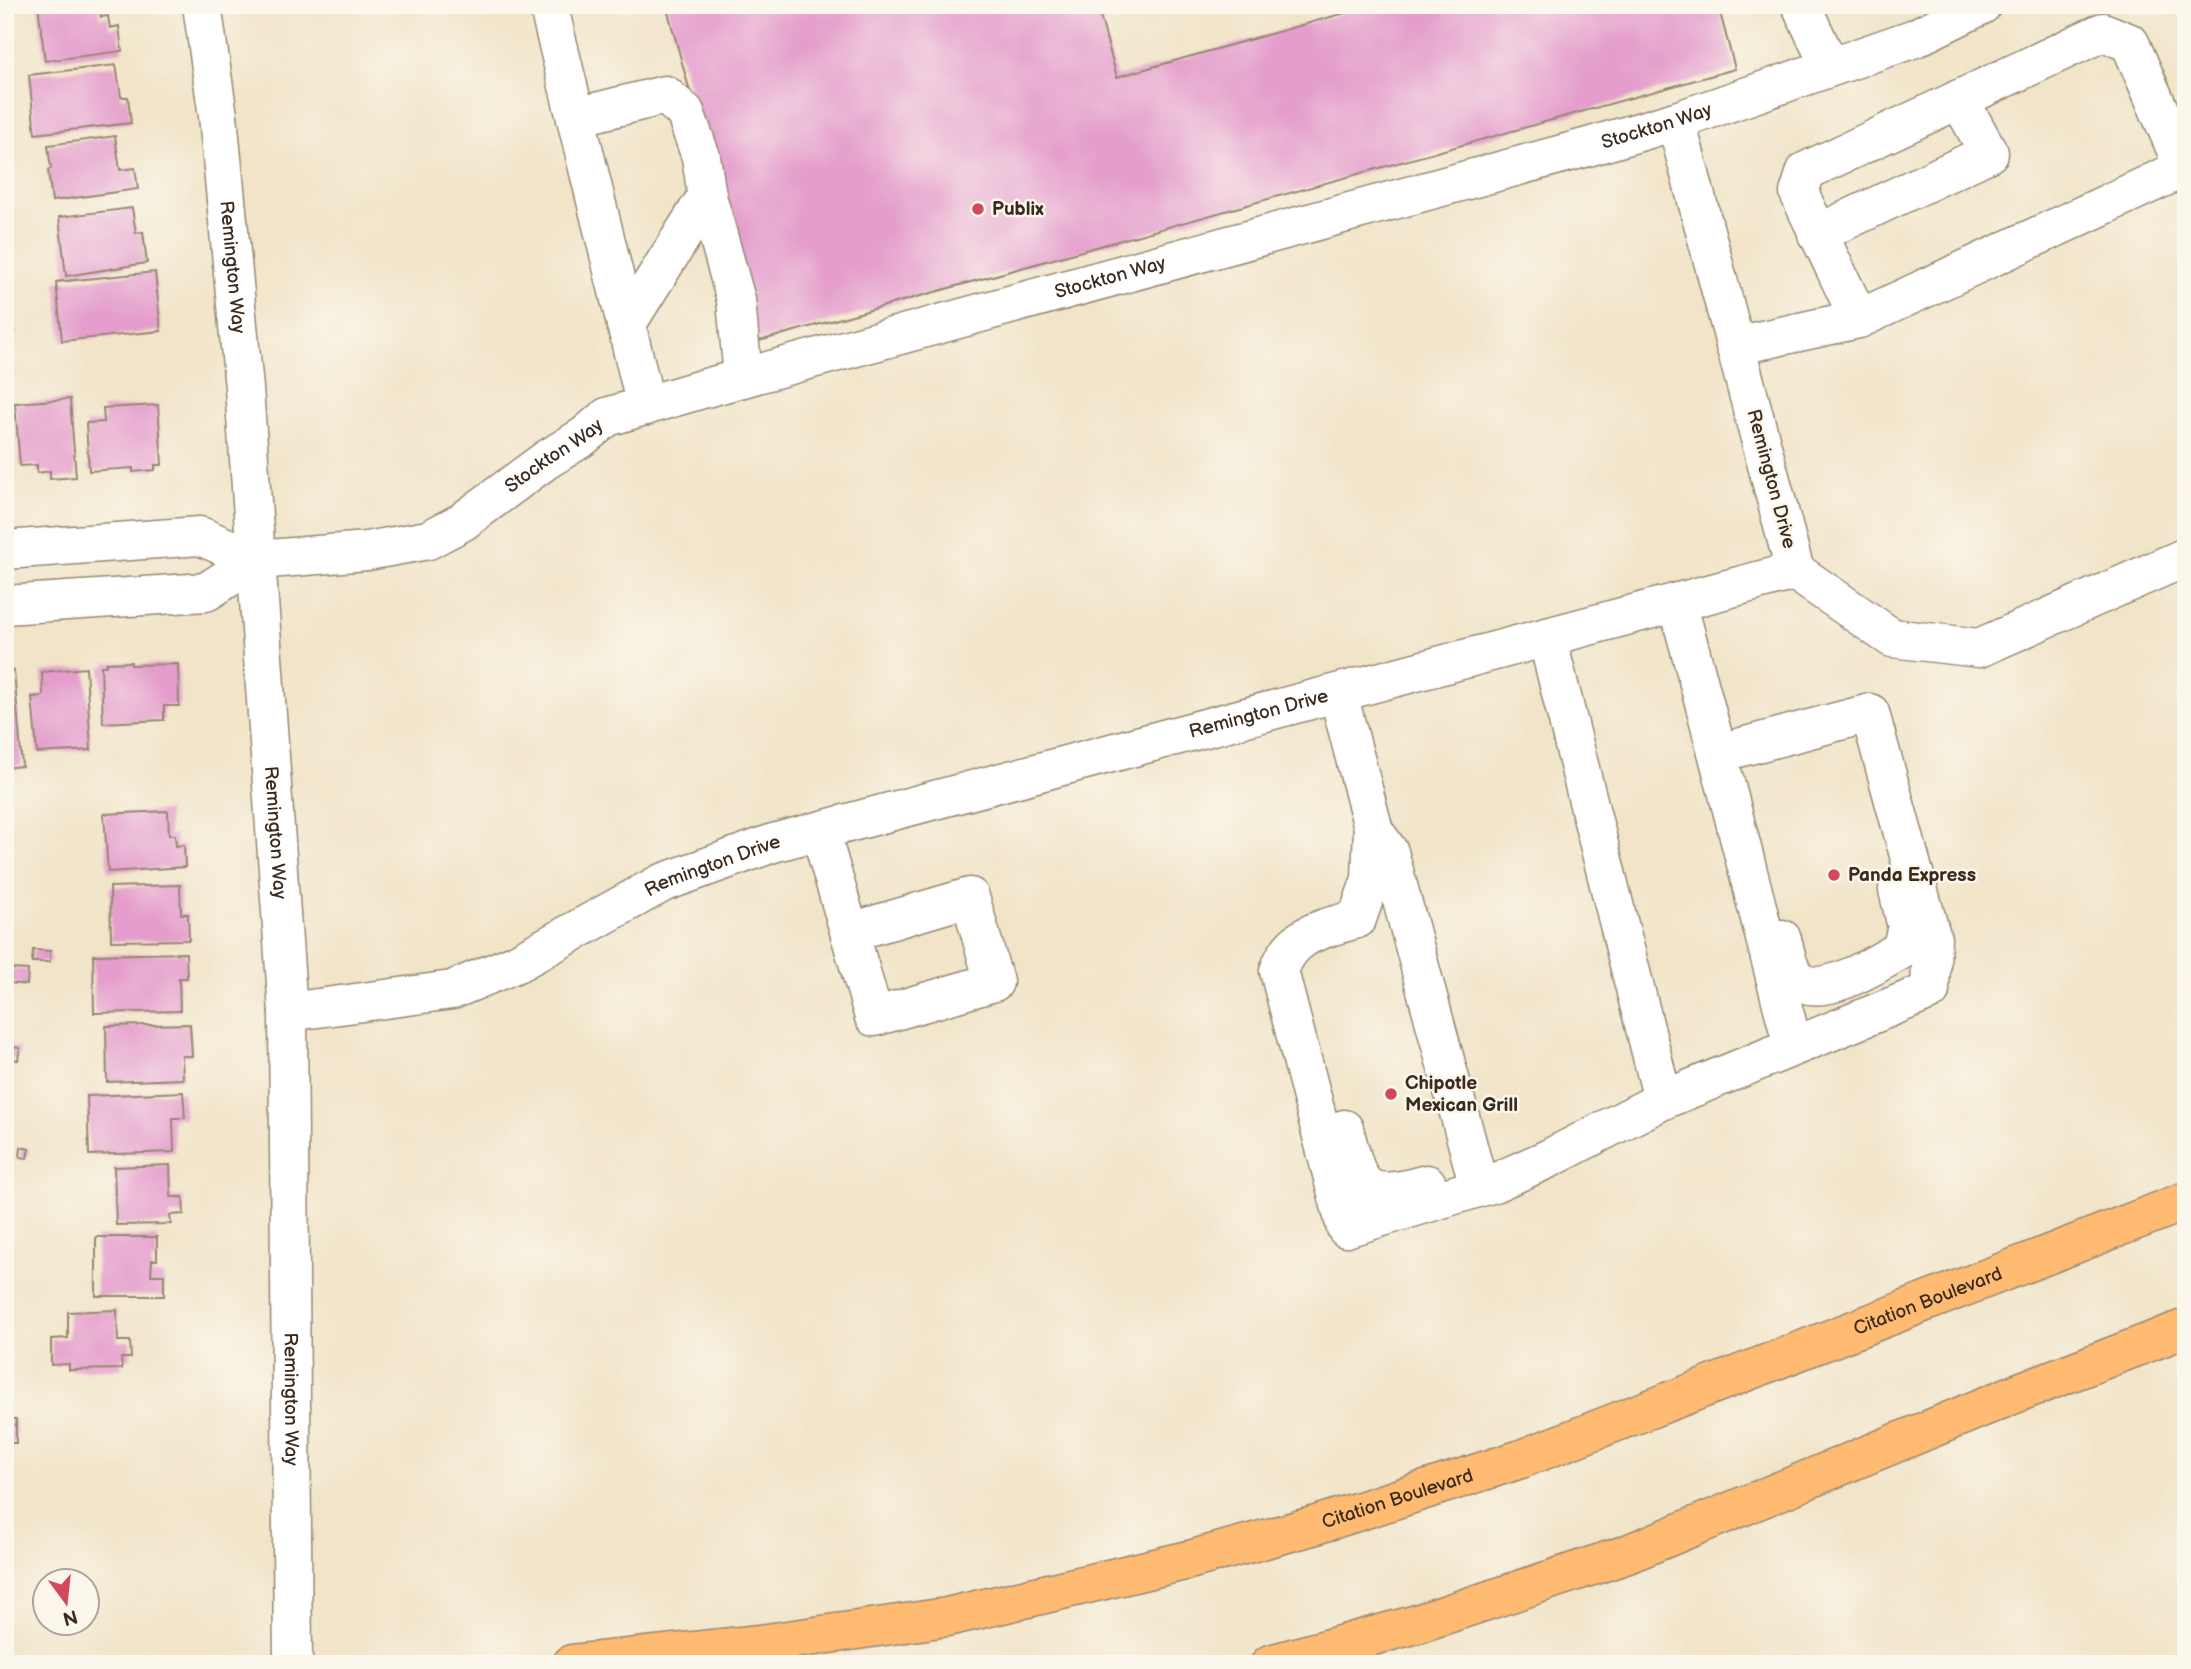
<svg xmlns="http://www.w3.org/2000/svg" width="2191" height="1669" font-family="'Balsamiq Sans',sans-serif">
<rect width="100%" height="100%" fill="#fbf7ec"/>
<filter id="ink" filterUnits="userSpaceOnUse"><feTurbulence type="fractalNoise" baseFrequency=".0143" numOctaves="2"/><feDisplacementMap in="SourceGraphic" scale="14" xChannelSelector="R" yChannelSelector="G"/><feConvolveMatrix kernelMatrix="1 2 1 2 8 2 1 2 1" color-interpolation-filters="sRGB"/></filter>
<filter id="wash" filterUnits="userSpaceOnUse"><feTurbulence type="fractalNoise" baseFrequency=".00686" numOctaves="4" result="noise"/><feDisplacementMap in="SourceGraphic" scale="28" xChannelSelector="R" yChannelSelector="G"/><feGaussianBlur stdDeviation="1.57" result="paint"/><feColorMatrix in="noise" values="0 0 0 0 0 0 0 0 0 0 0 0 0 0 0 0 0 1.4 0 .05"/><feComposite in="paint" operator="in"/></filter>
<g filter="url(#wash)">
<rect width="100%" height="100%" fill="#f1e4c8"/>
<g id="blocks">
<path fill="#e49dcc" d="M 38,5 L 99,5 L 101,17 L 108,16 L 110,28 L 119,26 L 122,51 L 45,61 Z
M 666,5 L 1097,5 L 1117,77 L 1373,5 L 1718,5 L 1735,69 L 759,341 Z
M 116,65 L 121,97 L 128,97 L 131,123 L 35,134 L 29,75 Z
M 115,136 L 120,170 L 135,168 L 138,189 L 52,201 L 48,170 L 51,169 L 48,145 Z
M 132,208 L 136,233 L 143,232 L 147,263 L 66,276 L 59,217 Z
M 155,272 L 161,331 L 62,341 L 56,282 Z
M 12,318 L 14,332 L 5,333 L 5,319 Z
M 70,399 L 76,477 L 50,479 L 50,471 L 37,473 L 37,465 L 20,466 L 15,403 Z
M 158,405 L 162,465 L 155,465 L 155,470 L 133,472 L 133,468 L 89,471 L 86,423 L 104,422 L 103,408 Z
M 131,662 L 131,665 L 178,664 L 179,706 L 164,706 L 164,720 L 103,723 L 101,666 L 106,666 L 106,663 Z
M 86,668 L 91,750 L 37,753 L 32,697 L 43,696 L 42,672 Z
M 14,670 L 22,766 L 5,768 L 5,671 Z
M 168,811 L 169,835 L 175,835 L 176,846 L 184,845 L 185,867 L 108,872 L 104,814 Z
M 180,885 L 181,914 L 188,914 L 189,940 L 111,941 L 110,887 Z
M 33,950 L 50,951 L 50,962 L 32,962 Z
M 186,953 L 187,978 L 179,978 L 180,1011 L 94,1013 L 93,955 Z
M 11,969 L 28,970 L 27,985 L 10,983 Z
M 190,1024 L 192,1056 L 182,1056 L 183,1079 L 107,1082 L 106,1026 Z
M 5,1046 L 20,1048 L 18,1060 L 5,1058 Z
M 183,1092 L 185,1118 L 173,1118 L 174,1152 L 89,1155 L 87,1096 Z
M 21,1147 L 29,1149 L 27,1158 L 20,1157 Z
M 170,1165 L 171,1197 L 183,1197 L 184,1214 L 170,1215 L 171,1224 L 116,1225 L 114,1167 Z
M 96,1237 L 157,1237 L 157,1260 L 152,1260 L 151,1275 L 164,1275 L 164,1296 L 96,1296 Z
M 117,1310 L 118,1341 L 130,1341 L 131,1358 L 121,1358 L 122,1369 L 69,1370 L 69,1364 L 51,1365 L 51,1339 L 68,1338 L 68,1312 Z
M 5,1419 L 16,1419 L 16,1443 L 5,1443 Z"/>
</g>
</g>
<g filter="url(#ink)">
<use href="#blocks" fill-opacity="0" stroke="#968773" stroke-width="2"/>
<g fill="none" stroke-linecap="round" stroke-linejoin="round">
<defs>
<g id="minor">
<path id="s1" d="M 202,5 L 218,116 L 244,388 L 288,1012 L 293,1664"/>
<path d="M 553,5 L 550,12 L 646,406"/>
<path d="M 1801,5 L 1830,67"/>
<path d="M 576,117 L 665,95 L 685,112 L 701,157 L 707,196 L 626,325"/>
<path d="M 707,196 L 736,300 L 743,378"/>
<path d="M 1817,234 L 1989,153 L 1959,99"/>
<path d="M 1735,346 L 1859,319 L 2184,168 L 2130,43 L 2103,32 L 1806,171 L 1799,193 L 1859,319"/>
<path d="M 5,550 L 200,536 L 256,560"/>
<path d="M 1795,571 L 1892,638 L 1979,648 L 2186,557"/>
<path d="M 1677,602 C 1718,750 1754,898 1793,1046"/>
<path id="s2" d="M 5,605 L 206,592 L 256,560 L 367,551 L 428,540 L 462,522 L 546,460 L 583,437 L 607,417 L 702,389 L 1588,147 L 1676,121 L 1915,38 L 1982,5"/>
<path d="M 1547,637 L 1663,1100 L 1930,991 L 1932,939 L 1870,713 L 1719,753"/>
<path d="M 1338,693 L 1373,827 L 1371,879 L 1357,919 C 1323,929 1291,933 1279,971 L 1346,1228 L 1494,1183 L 1550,1158 L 1663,1100"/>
<path d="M 820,831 L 874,1017 L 994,982 L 970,897 L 851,932"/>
<path d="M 1379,838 L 1389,852 L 1479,1187"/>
<path d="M 1782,939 C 1785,951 1788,970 1797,979 C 1821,1001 1879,962 1901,950 L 1907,927 L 1898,890"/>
<path id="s3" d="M 288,1012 L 452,990 L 517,963 L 662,883 L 773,843 L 1795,571 L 1676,121"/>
<path d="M 1344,1129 C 1360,1189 1361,1202 1427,1184"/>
</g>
<g id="major">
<path id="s4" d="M 572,1664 L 760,1644 L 947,1617 L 1189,1560 L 1316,1525 L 1521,1459 L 2186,1201"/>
<path d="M 1270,1664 L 1417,1624 L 1625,1555 L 2022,1391 L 2186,1328"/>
</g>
</defs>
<use href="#minor" stroke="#968773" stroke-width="41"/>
<use href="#major" stroke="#968773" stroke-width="41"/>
<use href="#minor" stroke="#fff" stroke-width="38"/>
<use href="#major" stroke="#febb71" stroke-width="38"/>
</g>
</g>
<g fill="#d1495b" stroke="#fbf7ec" stroke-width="2.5">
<circle cx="978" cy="209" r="7"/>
<circle cx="1834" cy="875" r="7"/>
<circle cx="1391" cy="1094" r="7"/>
</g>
<g text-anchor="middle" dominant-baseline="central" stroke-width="5" stroke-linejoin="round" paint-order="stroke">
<g font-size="19" fill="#3b2a1e" stroke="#fbf7ec">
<text stroke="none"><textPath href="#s2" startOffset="1741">Stockton Way</textPath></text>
<text stroke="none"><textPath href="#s1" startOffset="264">Remington Way</textPath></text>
<text stroke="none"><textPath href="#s2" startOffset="1174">Stockton Way</textPath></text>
<text stroke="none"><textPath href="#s2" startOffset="586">Stockton Way</textPath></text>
<text transform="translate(1771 479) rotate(75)">Remington Drive</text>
<text stroke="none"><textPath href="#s3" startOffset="1022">Remington Drive</textPath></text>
<text stroke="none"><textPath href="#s1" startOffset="831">Remington Way</textPath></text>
<text stroke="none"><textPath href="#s3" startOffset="455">Remington Drive</textPath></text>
<text stroke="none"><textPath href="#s4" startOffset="1410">Citation Boulevard</textPath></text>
<text stroke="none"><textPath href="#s1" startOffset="1398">Remington Way</textPath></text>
<text stroke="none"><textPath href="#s4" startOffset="844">Citation Boulevard</textPath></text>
</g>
<g font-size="19" font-weight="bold" fill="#3b2a1e" stroke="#fbf7ec" text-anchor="start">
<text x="992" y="209">Publix</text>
<text x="1848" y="875">Panda Express</text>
<text x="1405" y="1083">Chipotle<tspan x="1405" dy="22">Mexican Grill</tspan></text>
</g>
</g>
<rect width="2191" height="1669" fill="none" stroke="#fbf7ec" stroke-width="28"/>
<g transform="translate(66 1602) rotate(165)"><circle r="33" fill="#fbf7ec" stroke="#aea59a" stroke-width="2"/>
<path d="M0-5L12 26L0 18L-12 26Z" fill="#d1495b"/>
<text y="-10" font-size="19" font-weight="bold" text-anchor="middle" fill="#3b2a1e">N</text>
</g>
</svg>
